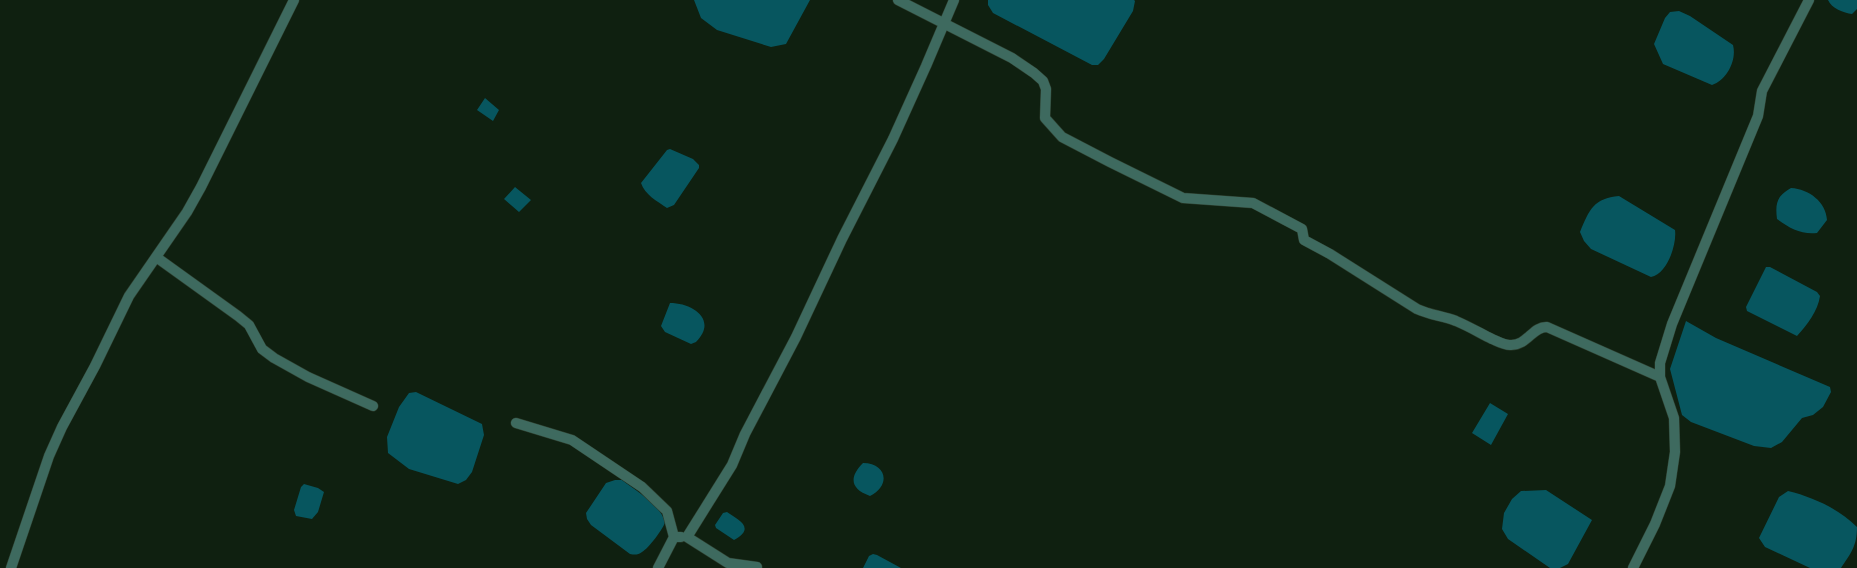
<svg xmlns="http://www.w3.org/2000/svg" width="1857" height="568" font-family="'Archivo Narrow',sans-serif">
<rect width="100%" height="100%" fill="#0f2010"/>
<path fill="#07565f" d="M 694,0 L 810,0 L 786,44 L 771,47 L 717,30 L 701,18 Z
M 988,0 L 1134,0 L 1135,1 L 1133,11 L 1104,59 L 1098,65 L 1092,65 L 993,13 L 988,5 Z
M 1828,0 L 1857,0 L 1857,9 L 1852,14 C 1844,13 1831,8 1828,0 Z
M 1679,11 L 1690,16 L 1733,45 C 1737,60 1727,80 1712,85 L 1663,64 L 1654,44 L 1665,18 L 1670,12 Z
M 485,98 L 499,110 L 493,121 L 477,110 Z
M 670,149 L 693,159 L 699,165 L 699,168 L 674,205 L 667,208 C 657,201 645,195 641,183 L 667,150 Z
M 515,187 L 531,200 L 519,212 L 504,199 Z
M 1791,188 C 1809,189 1826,202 1827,220 L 1817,233 C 1802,235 1789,228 1777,219 C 1775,203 1777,196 1791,188 Z
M 1619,196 L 1675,230 C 1677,245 1667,274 1651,277 L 1591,249 L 1584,241 L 1580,232 C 1589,210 1594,198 1619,196 Z
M 1766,267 L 1770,267 L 1817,292 L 1820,296 C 1818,311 1807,325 1797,336 L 1747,311 L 1746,307 Z
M 670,303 C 693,303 718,320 696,342 L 691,344 L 665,332 L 661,326 Z
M 1686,321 L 1716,338 L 1830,387 L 1831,392 L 1823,407 L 1813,415 L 1802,418 L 1782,442 L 1771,448 L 1754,446 L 1691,422 L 1682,415 L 1670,369 Z
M 416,392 L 482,424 L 484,435 L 472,472 L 466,480 L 458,484 L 409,469 L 388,453 L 387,437 L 399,407 L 409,393 Z
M 1490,403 L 1508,414 L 1491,445 L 1472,433 Z
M 863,463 C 887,463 891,486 870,496 C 850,489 849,477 863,463 Z
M 615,480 L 622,480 C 636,491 660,504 665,522 C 664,528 648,549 642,552 C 638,555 635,555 630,554 L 591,525 L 587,519 L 586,513 L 606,483 Z
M 304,484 L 318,488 L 324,492 L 318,512 L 312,519 L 296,516 L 294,510 L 301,487 Z
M 1546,490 L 1592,520 L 1568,564 L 1560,568 L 1550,568 L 1508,539 L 1502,529 L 1504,513 L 1512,499 L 1521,491 Z
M 1788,491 C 1813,497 1839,509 1857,527 C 1857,546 1851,553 1841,568 L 1810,568 L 1765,547 L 1759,538 L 1779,497 Z
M 727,512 C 739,520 756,528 734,540 L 716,528 L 715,525 L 723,513 Z
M 873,554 L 877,555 L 901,568 L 863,568 L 869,556 Z"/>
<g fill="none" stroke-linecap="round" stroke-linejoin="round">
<defs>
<path id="minor" d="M 898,0 L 1012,58 L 1034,73 L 1043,81 L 1046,89 L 1045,118 L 1062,137 L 1110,162 L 1183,198 L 1253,203 L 1302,229 L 1304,240 L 1330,254 L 1417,309 C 1430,315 1443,316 1456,321 C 1468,326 1480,333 1492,339 C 1497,341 1504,345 1510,345 C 1527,346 1533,326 1547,327 L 1660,377
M 156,257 L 238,316 L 249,325 L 262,349 L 274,358 L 308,377 L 373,406
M 516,423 L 572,440 L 642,487 L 667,511 L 674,537
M 757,567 L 728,563 L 687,537 L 732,465 L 745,434 L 796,337 L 842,239 L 893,139 L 926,66 L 954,0
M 11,568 L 49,456 L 62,427 L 95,366 L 129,296 L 187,212 L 201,187 L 294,0
M 658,568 L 674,537 L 681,537
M 1633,568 L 1655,524 L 1670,486 L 1675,452 L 1674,418 L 1660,377 L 1660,363 L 1672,324 L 1758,116 L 1762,91 L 1809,0"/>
</defs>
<use href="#minor" stroke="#2d3d2d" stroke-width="11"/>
<use href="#minor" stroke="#3e6a5f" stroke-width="10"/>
</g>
</svg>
